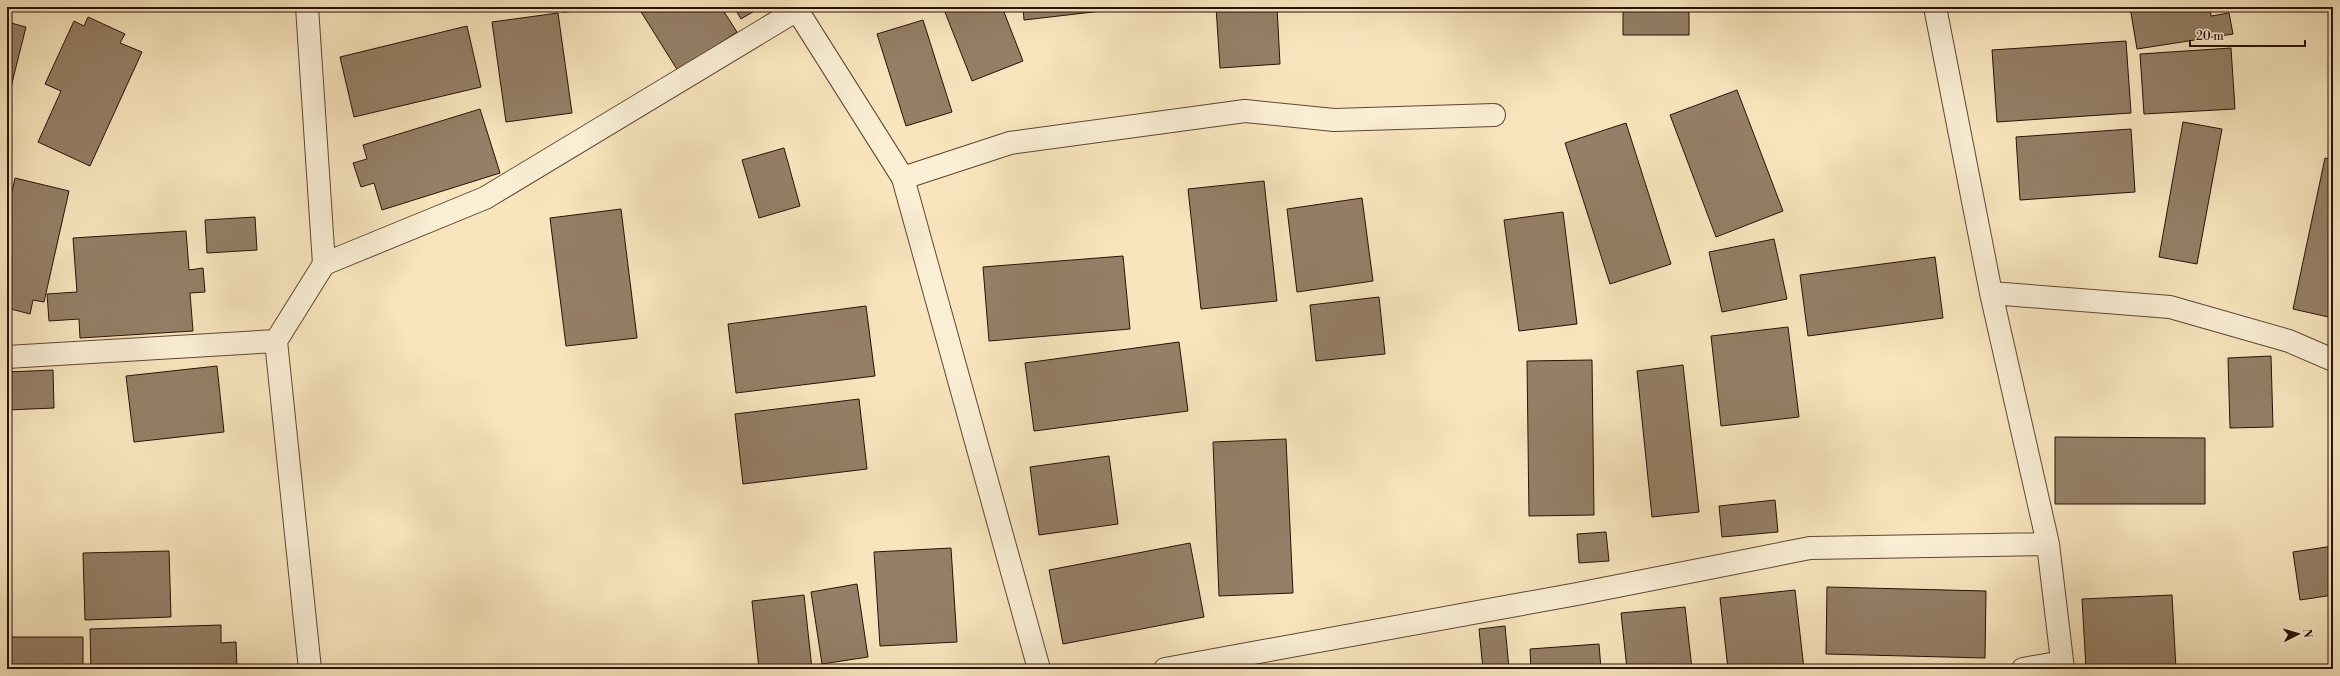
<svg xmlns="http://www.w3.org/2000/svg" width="2340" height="676" font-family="'Libre Bodoni',serif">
<rect width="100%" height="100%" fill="#f8e5be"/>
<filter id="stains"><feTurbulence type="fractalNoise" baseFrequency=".005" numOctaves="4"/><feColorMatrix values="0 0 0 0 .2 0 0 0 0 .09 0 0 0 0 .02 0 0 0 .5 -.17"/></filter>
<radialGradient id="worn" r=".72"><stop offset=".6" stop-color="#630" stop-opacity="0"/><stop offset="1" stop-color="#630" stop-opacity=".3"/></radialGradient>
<path fill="#957f66" stroke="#291106" d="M 562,7 L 601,7 L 602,10 L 562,12 Z
M 638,7 L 721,7 L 737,32 L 678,71 Z
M 734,7 L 761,7 L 741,19 Z
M 943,7 L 1002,7 L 1023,61 L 972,81 Z
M 1023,7 L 1119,7 L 1119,9 L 1024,20 Z
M 1216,7 L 1277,7 L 1280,64 L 1220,68 Z
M 1623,7 L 1689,7 L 1689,35 L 1623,35 Z
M 2130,7 L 2210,7 L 2211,16 L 2229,13 L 2233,34 L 2137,49 Z
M 558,13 L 572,113 L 506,122 L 492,22 Z
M 88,17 L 125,34 L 120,43 L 142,52 L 90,166 L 38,142 L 61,91 L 45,84 L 74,21 L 84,26 Z
M 923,20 L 952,112 L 906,126 L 877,34 Z
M 7,22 L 26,27 L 7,103 Z
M 467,26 L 481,87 L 354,117 L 340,57 Z
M 2126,41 L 2131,113 L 1997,122 L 1992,50 Z
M 2231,48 L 2235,109 L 2144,114 L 2140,54 Z
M 1737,90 L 1783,211 L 1716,237 L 1670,115 Z
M 480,109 L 500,173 L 382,210 L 374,183 L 361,187 L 353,163 L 367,159 L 363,145 Z
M 2183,122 L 2222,129 L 2197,264 L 2159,257 Z
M 1626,123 L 1671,264 L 1610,284 L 1565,143 Z
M 2131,129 L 2135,192 L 2020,200 L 2016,137 Z
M 784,148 L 800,206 L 759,218 L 742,160 Z
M 2325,158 L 2333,160 L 2333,318 L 2293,309 Z
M 15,178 L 69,191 L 44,302 L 33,300 L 30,314 L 7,308 L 7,214 Z
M 1264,181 L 1277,301 L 1201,309 L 1188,189 Z
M 1362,198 L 1373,281 L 1297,292 L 1287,209 Z
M 621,209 L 637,338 L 566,346 L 550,218 Z
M 1563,212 L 1577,324 L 1519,331 L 1504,220 Z
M 255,217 L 257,250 L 207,253 L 205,220 Z
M 186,231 L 189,270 L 203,268 L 205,292 L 190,293 L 193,331 L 80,338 L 79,319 L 49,321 L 47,294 L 77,292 L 73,238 Z
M 1774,239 L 1787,299 L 1722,312 L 1709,252 Z
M 1123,256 L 1130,329 L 989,341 L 983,267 Z
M 1935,257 L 1943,318 L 1808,336 L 1800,275 Z
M 1379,297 L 1385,354 L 1316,361 L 1310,305 Z
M 866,306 L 875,376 L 736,393 L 728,324 Z
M 1788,327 L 1799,417 L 1721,426 L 1711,336 Z
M 1179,342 L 1188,411 L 1034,431 L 1025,363 Z
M 2271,356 L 2273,427 L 2230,428 L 2228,358 Z
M 1592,360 L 1594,515 L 1529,516 L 1527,361 Z
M 1683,365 L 1699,512 L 1652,517 L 1637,371 Z
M 217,366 L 224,432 L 134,442 L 126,376 Z
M 53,370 L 54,408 L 7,410 L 7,372 Z
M 859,399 L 867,469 L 743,484 L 735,414 Z
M 2055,437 L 2205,438 L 2205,504 L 2055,504 Z
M 1286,439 L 1293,593 L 1219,596 L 1213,442 Z
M 1109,456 L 1118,524 L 1039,535 L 1030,467 Z
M 1775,500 L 1778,532 L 1722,537 L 1719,506 Z
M 1606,532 L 1609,561 L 1579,563 L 1577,534 Z
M 1190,543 L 1204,617 L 1063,644 L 1049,570 Z
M 2333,546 L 2333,595 L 2300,600 L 2293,552 Z
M 951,548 L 957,642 L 880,646 L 874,552 Z
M 169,551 L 171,617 L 85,620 L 83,553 Z
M 857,584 L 868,657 L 822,664 L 811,592 Z
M 1827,587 L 1986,591 L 1985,658 L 1826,654 Z
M 1795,590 L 1804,669 L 1728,669 L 1720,598 Z
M 804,595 L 812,669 L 759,669 L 752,601 Z
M 2172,595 L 2176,669 L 2086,669 L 2082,599 Z
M 1685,607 L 1692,669 L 1627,669 L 1621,613 Z
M 221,625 L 221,643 L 236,642 L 237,669 L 91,669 L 90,629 Z
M 1505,626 L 1509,669 L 1483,669 L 1479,629 Z
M 7,637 L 83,637 L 83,669 L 7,669 Z
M 1599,644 L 1601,669 L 1531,669 L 1530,649 Z"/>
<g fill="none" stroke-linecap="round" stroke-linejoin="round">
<defs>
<path id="minor" d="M 307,7 L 324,264 L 276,341 L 310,669
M 1935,7 L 1991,293 L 2048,544 L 2063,669
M 797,10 L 903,178 L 1039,669
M 903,178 L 1010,143 L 1245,111 L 1334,120 L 1494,115
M 324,264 L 485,198 L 802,7
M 1991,293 L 2170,307 L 2289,341 L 2333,360
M 7,357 L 276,341
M 1165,669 L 1577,594 L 1810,548 L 2048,544
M 2023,669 L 2062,662"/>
</defs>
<use href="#minor" stroke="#5d4634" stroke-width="24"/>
<use href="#minor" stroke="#faeed5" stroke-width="22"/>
</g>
<rect width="2340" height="676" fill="none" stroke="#f8e5be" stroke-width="24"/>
<rect x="8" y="8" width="2324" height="660" fill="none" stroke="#291106" stroke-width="2"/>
<rect x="12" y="12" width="2316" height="652" fill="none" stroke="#291106"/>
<g transform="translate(2298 634) rotate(85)" stroke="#faeed5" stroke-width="3" paint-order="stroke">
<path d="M0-3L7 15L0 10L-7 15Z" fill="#291106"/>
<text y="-6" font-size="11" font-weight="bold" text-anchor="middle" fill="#291106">N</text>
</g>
<path d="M2190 40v6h115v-6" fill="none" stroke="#291106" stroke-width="2"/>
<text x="2196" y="40" font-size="12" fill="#291106" stroke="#faeed5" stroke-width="3" paint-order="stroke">20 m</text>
<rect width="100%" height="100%" filter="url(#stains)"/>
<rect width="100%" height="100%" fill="url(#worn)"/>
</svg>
